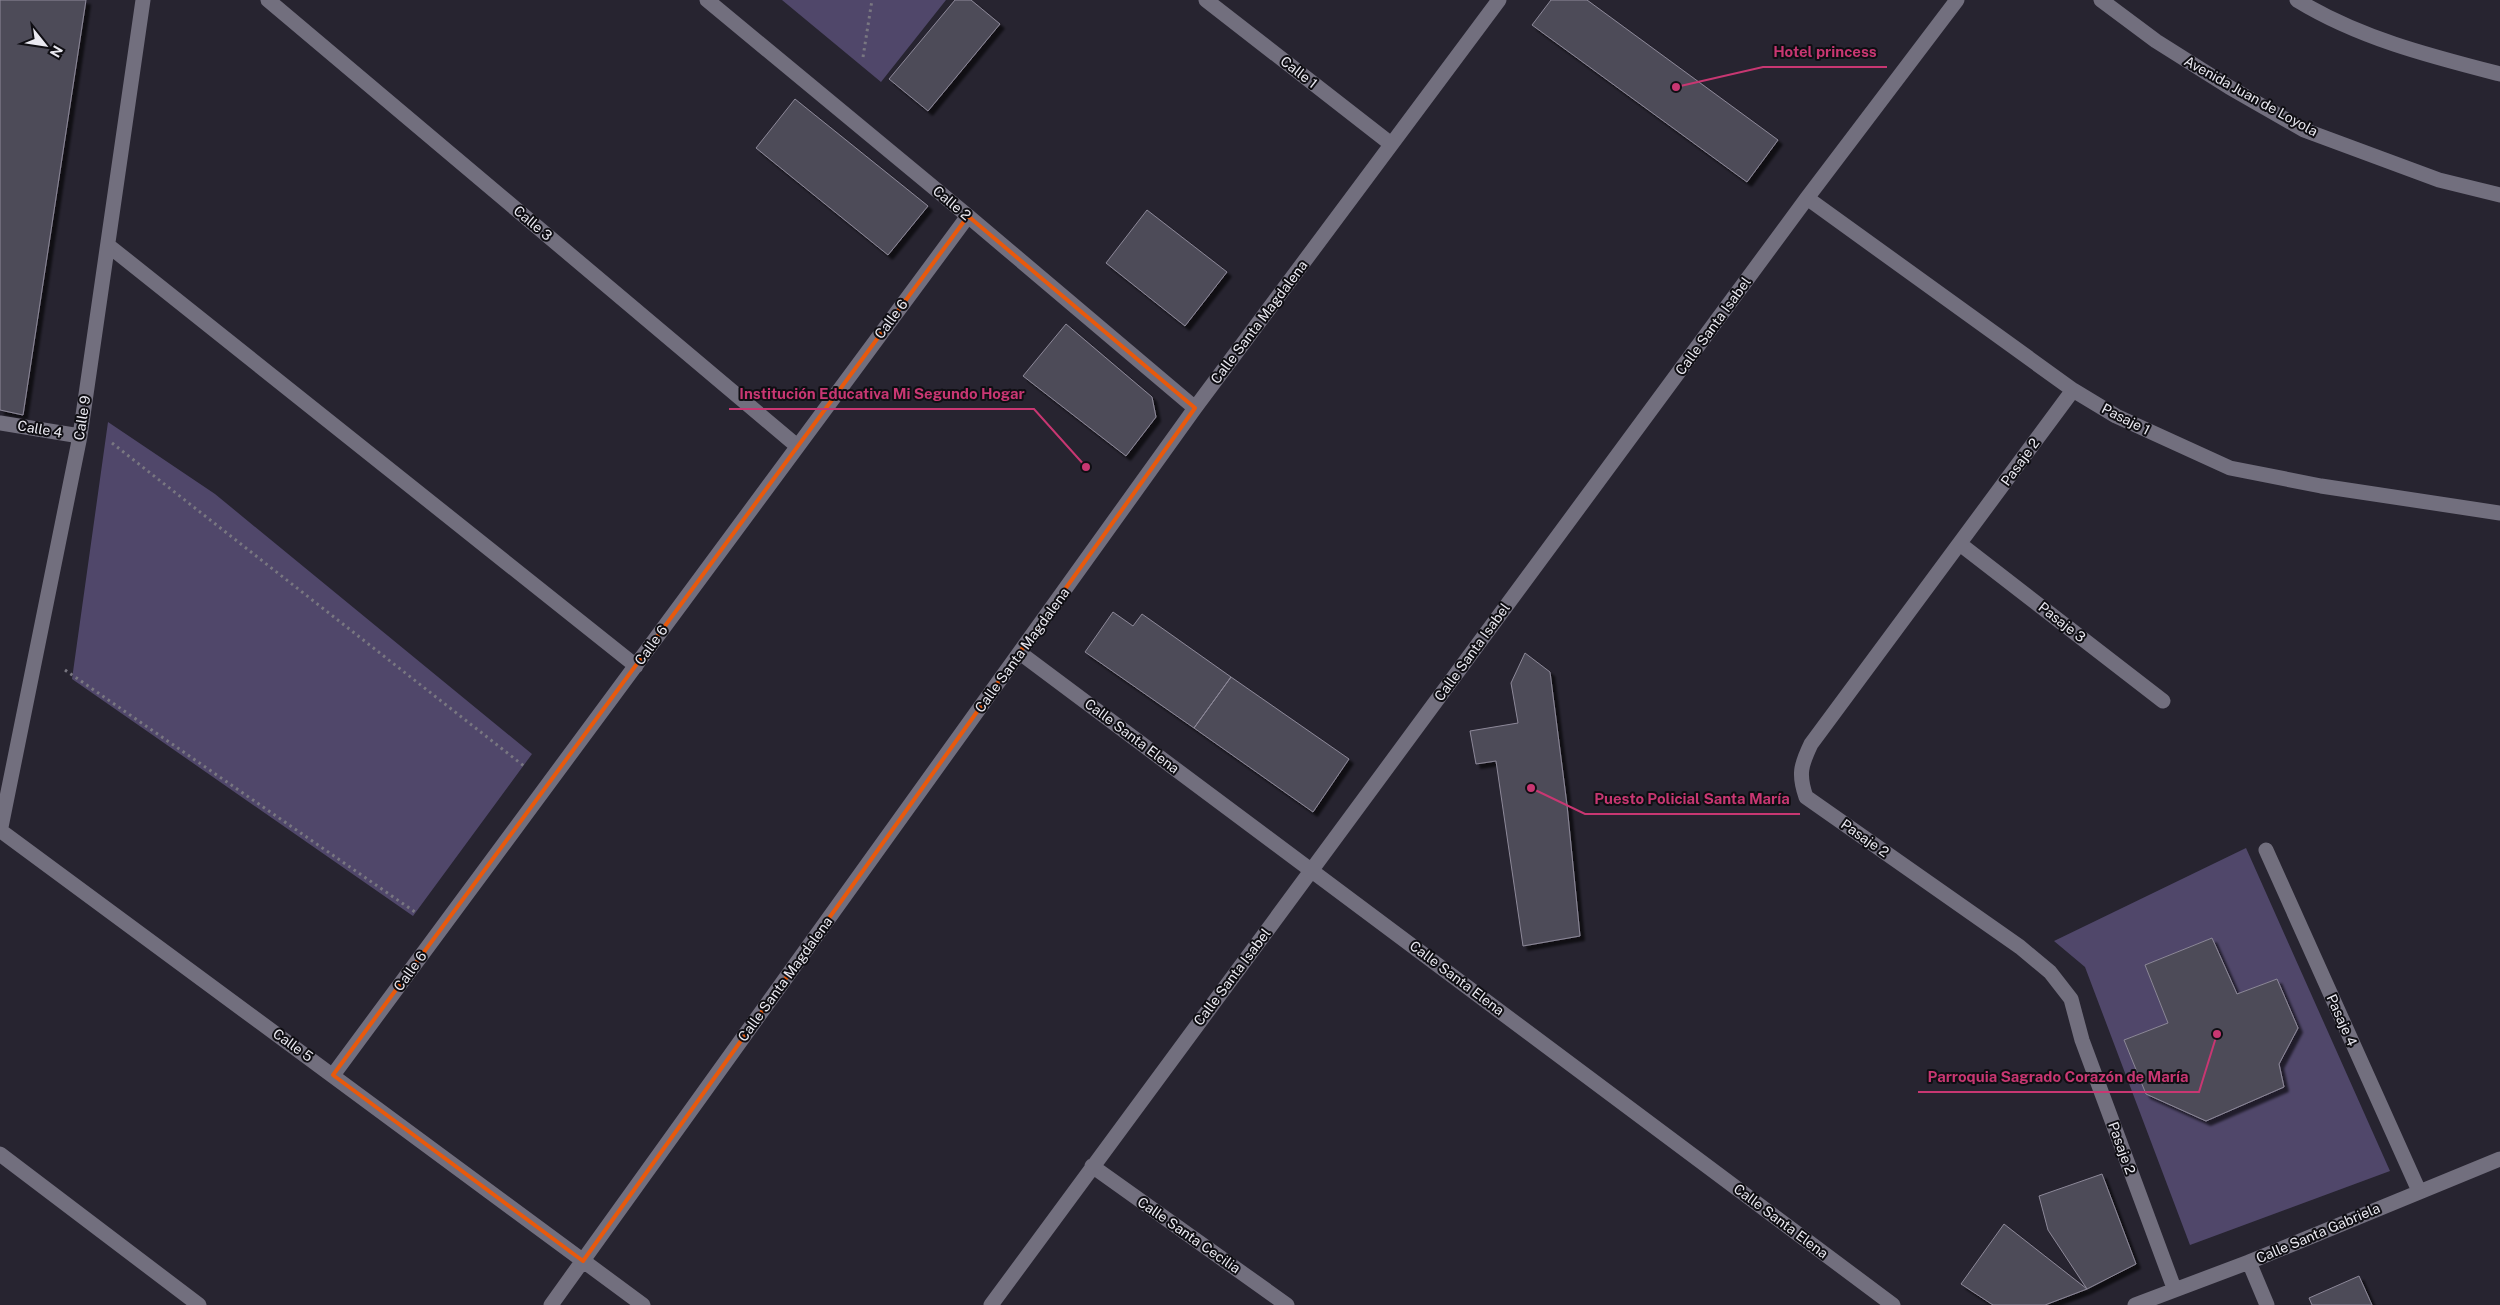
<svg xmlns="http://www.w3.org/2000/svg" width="2500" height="1305" font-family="'Public Sans',sans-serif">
<defs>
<filter id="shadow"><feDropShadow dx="4.5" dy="4.5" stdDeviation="1" flood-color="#0009"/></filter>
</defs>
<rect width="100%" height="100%" fill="#272430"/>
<path fill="#50476a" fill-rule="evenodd" d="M 782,0 L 946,0 L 881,82 Z
M 108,422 L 215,494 L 532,754 L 413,916 L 72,679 Z
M 2246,848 L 2390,1171 L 2190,1245 L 2085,967 L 2054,941 ZM 2212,938 L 2237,994 L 2277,979 L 2279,1064 L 2206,1121 L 2146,1094 L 2124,1040 L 2168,1023 L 2145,965 Z"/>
<path fill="#4e4b59" stroke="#8d8999" filter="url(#shadow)" d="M 0,0 L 86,0 L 23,415 L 0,410 Z
M 955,0 L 971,0 L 1000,24 L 928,111 L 889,79 Z
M 1551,0 L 1587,0 L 1778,140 L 1747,182 L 1532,25 Z
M 795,99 L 928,206 L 888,255 L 756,148 Z
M 1147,210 L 1227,272 L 1185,326 L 1106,263 Z
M 1066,324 L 1152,397 L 1156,417 L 1126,456 L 1023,376 Z
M 1113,612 L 1133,626 L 1142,614 L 1231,677 L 1194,728 L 1085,652 Z
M 1525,653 L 1550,672 L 1567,805 L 1580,936 L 1523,946 L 1496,761 L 1476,764 L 1470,731 L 1518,723 L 1511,683 Z
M 1231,677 L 1349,759 L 1313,812 L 1194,728 Z
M 2212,938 L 2237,994 L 2277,979 L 2298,1028 L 2279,1064 L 2284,1087 L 2206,1121 L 2146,1094 L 2124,1040 L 2168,1023 L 2145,965 Z
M 2102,1174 L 2136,1264 L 2087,1289 L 2048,1230 L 2039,1196 Z
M 2004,1224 L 2087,1289 L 2045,1305 L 1993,1305 L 1961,1284 Z
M 2359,1276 L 2372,1305 L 2312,1305 L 2309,1298 Z"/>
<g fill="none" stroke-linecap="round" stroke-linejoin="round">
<path stroke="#797781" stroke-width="3" stroke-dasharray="2.5 4" stroke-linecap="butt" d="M 863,57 L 872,0
M 112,443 L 524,766
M 65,670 L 415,912"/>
<path stroke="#726f7e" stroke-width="15" d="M 268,0 L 797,446
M 707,0 L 968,216 L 1195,408
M 1206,0 L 1391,144
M 2101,0 L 2156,41 L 2229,87 L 2304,130 L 2439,180 L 2500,195
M 2297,0 C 2359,38 2430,56 2500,74
M 1807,198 L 2073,390 L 2116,416 L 2230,468 L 2321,486 L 2500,513
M 109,246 L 636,666
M 2073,390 L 1811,744 C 1801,765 1798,774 1806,797 L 2020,947 L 2050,972 L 2071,999 L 2082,1040 L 2174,1288
M 0,423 L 80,436
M 1960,544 L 2163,701
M 1020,653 L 1893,1305
M 1,831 L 643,1305
M 0,832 L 80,436 L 143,0
M 2266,850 L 2419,1191
M 333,1075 L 968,216
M 0,1154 L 199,1305
M 1092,1166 L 1287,1305
M 2249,1262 L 2267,1305
M 551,1305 L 1195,408 L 1499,0
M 991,1305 L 1807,198 L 1957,0
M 2135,1305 L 2249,1262 L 2500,1159"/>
</g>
<path fill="none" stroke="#e8590c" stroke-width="4" stroke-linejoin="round" d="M 968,216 L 1195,408 L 583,1261 L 333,1075 Z"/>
<g text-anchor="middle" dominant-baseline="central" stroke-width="4" stroke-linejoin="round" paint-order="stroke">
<g font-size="14" fill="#eae9f1" stroke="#0f0e13">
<text transform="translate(1299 72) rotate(38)">Calle 1</text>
<text transform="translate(2251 96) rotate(29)">Avenida Juan de Loyola</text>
<text transform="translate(952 203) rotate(40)">Calle 2</text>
<text transform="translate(533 223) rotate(40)">Calle 3</text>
<text transform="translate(891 319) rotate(-53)">Calle 6</text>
<text transform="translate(1259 322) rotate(-53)">Calle Santa Magdalena</text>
<text transform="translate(1713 326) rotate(-54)">Calle Santa Isabel</text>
<text transform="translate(82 418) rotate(-81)">Calle 9</text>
<text transform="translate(2126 419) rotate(27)">Pasaje 1</text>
<text transform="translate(40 429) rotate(10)">Calle 4</text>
<text transform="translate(2020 462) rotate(-54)">Pasaje 2</text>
<text transform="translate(2062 622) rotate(38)">Pasaje 3</text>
<text transform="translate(651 645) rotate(-54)">Calle 6</text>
<text transform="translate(1022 650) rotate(-54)">Calle Santa Magdalena</text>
<text transform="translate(1472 652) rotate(-54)">Calle Santa Isabel</text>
<text transform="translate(1132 736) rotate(37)">Calle Santa Elena</text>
<text transform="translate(1865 838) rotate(35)">Pasaje 2</text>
<text transform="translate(410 971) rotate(-54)">Calle 6</text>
<text transform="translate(1232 977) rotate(-53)">Calle Santa Isabel</text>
<text transform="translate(1457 978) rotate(37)">Calle Santa Elena</text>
<text transform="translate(785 979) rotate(-54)">Calle Santa Magdalena</text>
<text transform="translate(2342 1020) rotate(66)">Pasaje 4</text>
<text transform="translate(293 1045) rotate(36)">Calle 5</text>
<text transform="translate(2122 1148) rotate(70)">Pasaje 2</text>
<text transform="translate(1781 1221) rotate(37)">Calle Santa Elena</text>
<text transform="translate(2318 1233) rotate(-23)">Calle Santa Gabriela</text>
<text transform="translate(1189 1235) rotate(35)">Calle Santa Cecilia</text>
</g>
</g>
<path fill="none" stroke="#c83772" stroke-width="2" d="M1676 87L1763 67H1887M1086 467L1034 409H729M1531 788L1585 814H1800M2217 1034L2199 1092H1918"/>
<g fill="#c83772" stroke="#0f0e13" stroke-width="2">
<circle cx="1676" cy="87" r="5"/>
<circle cx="1086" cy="467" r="5"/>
<circle cx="1531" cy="788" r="5"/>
<circle cx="2217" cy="1034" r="5"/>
</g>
<g font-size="15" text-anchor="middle" font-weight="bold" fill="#c83772" stroke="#0f0e13" stroke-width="4" stroke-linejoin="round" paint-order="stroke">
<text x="1825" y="57">Hotel princess</text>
<text x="882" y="399">Institución Educativa Mi Segundo Hogar</text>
<text x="1692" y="804">Puesto Policial Santa María</text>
<text x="2058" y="1082">Parroquia Sagrado Corazón de María</text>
</g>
<g transform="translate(45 45) rotate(120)" stroke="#0f0e13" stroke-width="4" paint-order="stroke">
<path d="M0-4L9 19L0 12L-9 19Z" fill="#eae9f1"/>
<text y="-8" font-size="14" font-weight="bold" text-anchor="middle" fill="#eae9f1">N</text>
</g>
</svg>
